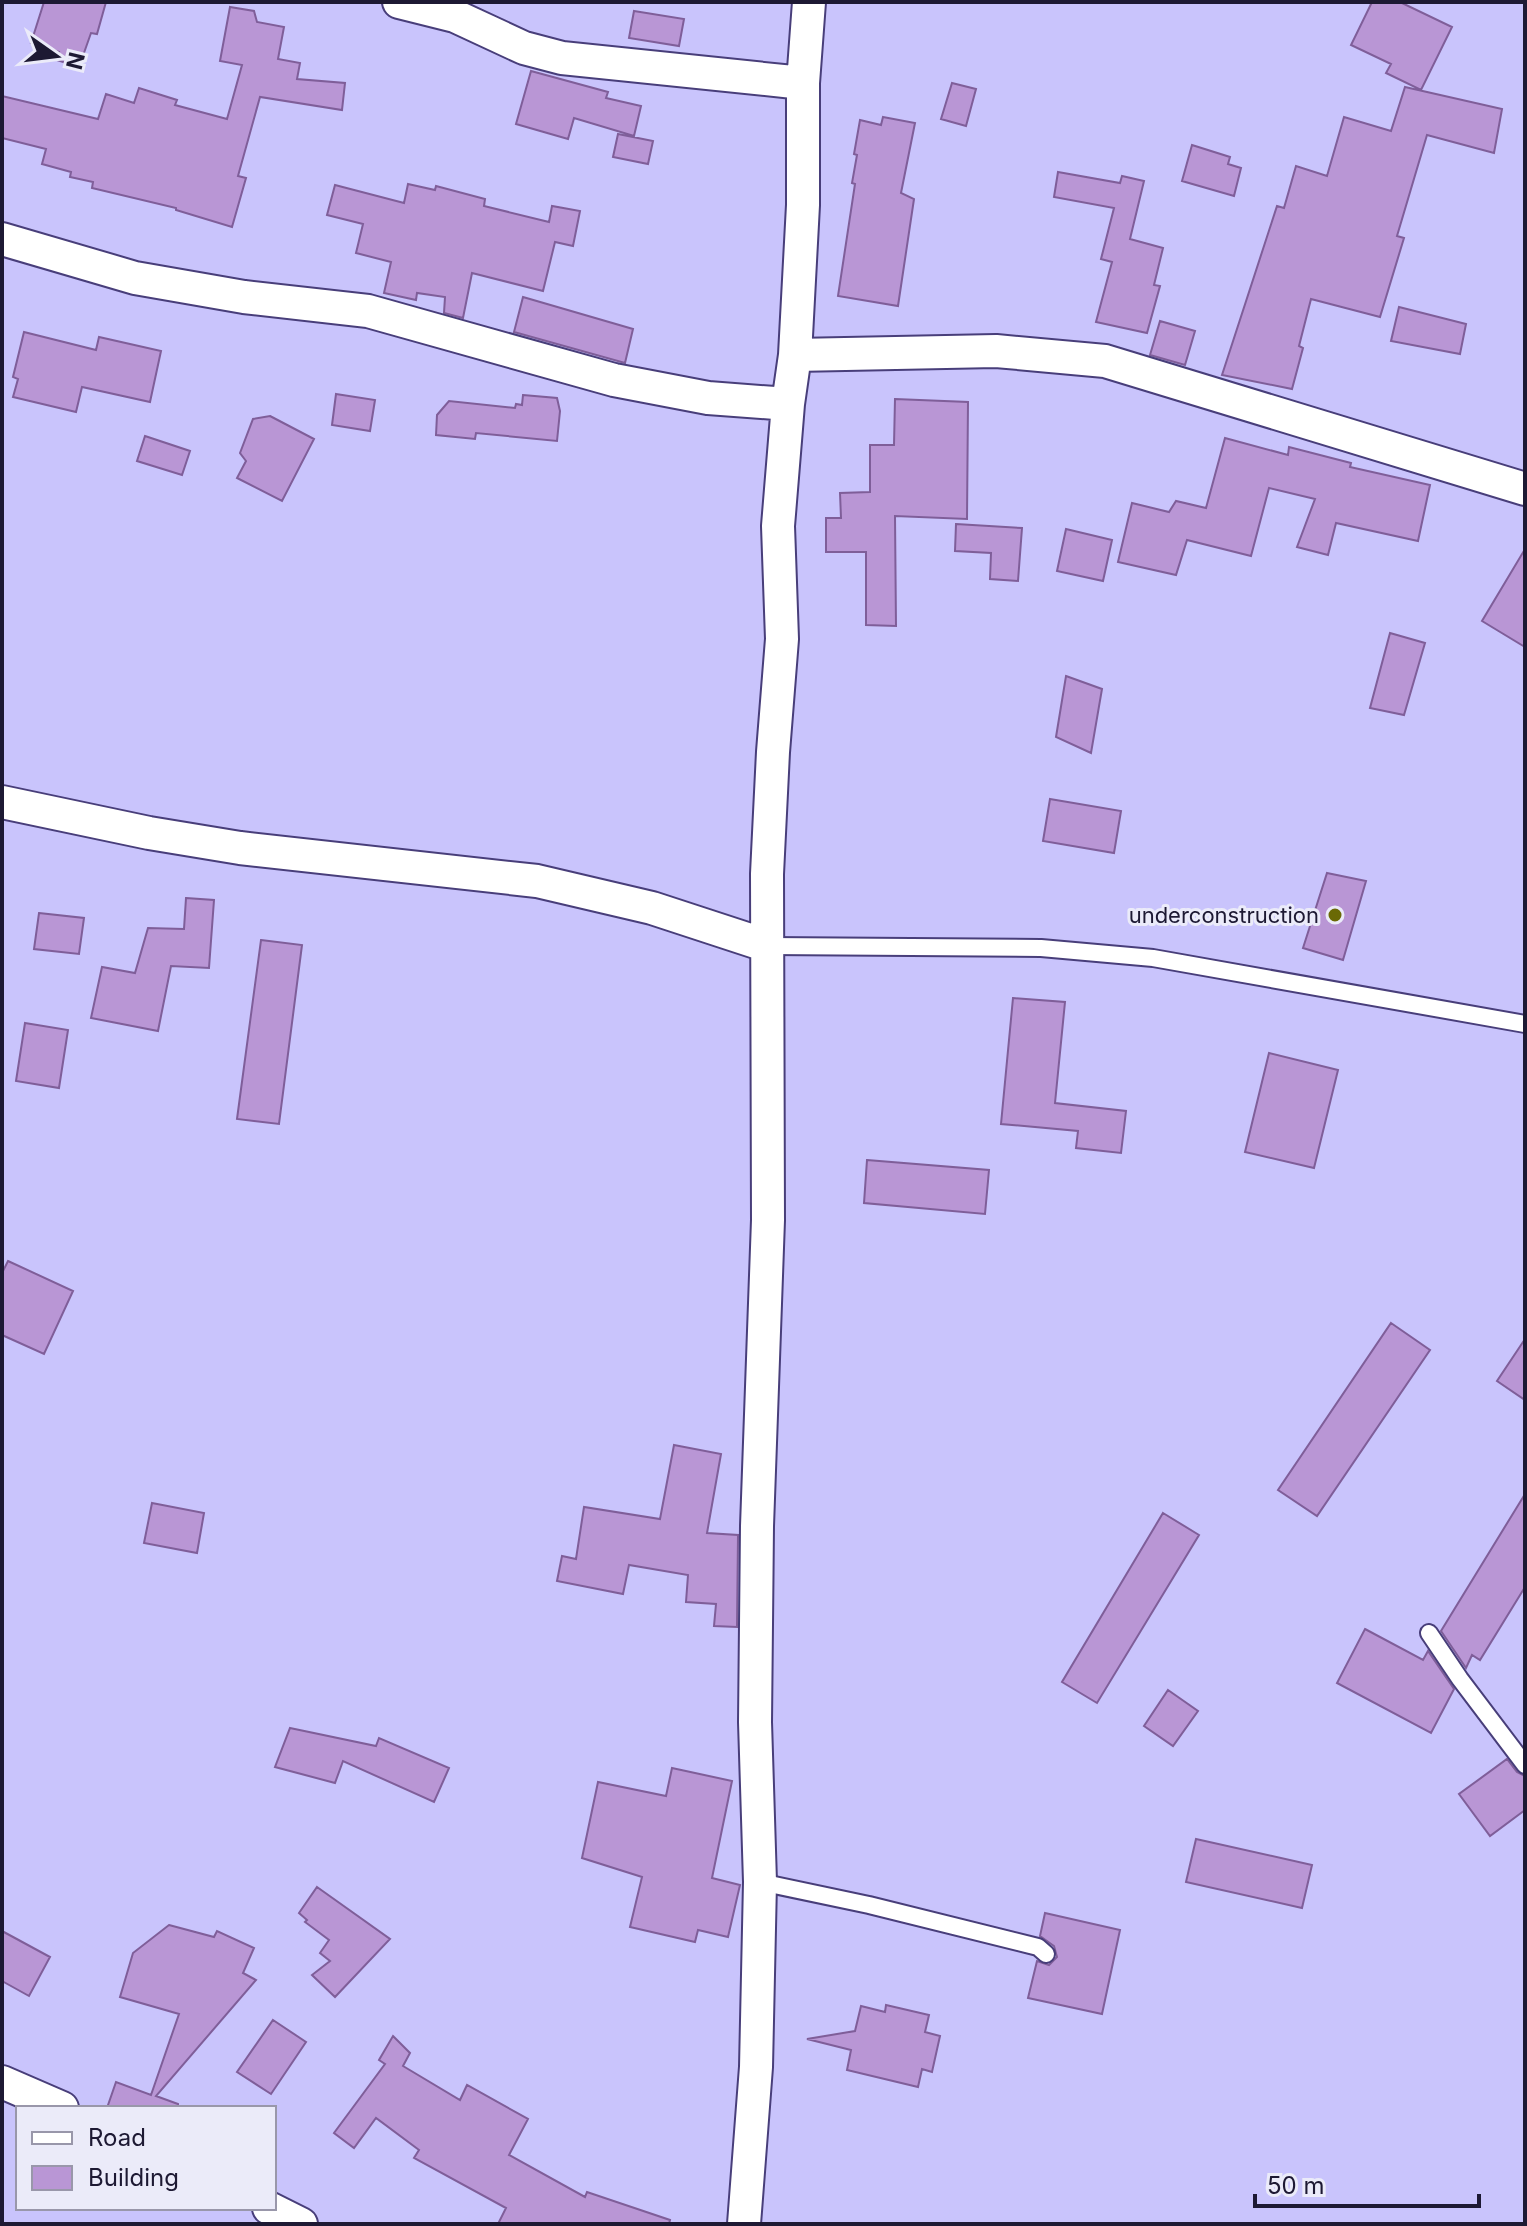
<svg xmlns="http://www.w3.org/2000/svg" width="1527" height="2226" font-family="Inter,sans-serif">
<rect width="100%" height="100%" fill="#c9c4fc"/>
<path fill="#b996d5" stroke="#7f5e99" stroke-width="2" d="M 44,2 L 106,2 L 97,34 L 91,33 L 79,67 L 57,60 L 59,52 L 31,43 Z
M 1372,2 L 1400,2 L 1452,27 L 1421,90 L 1386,73 L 1391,64 L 1351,45 Z
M 230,7 L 254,11 L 257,22 L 284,27 L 278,59 L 300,63 L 297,79 L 345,83 L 342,110 L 260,97 L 238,176 L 246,178 L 232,227 L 176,210 L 176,208 L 92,188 L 93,182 L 70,177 L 71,172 L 42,164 L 46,149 L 2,138 L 2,96 L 98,119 L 106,94 L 134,103 L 139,88 L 177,100 L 175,105 L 227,119 L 242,65 L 220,61 Z
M 634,11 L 684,19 L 679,46 L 629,38 Z
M 531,71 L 608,92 L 606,98 L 641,106 L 634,136 L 574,118 L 568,139 L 516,124 Z
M 952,83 L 976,89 L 966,126 L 941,119 Z
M 1405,87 L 1502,109 L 1494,153 L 1427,135 L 1397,236 L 1404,238 L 1380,317 L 1311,299 L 1299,346 L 1303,348 L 1292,389 L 1222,375 L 1277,206 L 1284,208 L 1296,166 L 1327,176 L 1344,117 L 1391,131 Z
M 883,117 L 915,123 L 901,193 L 914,199 L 898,306 L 838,296 L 855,184 L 852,183 L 857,155 L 854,154 L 860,120 L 881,125 Z
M 618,134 L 653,141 L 648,164 L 613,157 Z
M 1192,145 L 1230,157 L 1228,164 L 1241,168 L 1234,196 L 1182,181 Z
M 1058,172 L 1120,183 L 1122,176 L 1144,181 L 1130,239 L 1163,248 L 1154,285 L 1160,286 L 1147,333 L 1096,322 L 1112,262 L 1101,259 L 1114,208 L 1054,197 Z
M 408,184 L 435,190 L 436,186 L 485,199 L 484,206 L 549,222 L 552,206 L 580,211 L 573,246 L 555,242 L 543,291 L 472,273 L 463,318 L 444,313 L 445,297 L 417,293 L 416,300 L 384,293 L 391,262 L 356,253 L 363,224 L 327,215 L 335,185 L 404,203 Z
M 523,297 L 633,329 L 625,363 L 514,332 Z
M 1399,307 L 1466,324 L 1460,354 L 1391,341 Z
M 1160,321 L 1195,331 L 1185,365 L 1150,355 Z
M 24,332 L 96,350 L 99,337 L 161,351 L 150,402 L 82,387 L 76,412 L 13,397 L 18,379 L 13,377 Z
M 336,394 L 375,400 L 370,431 L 332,425 Z
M 523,395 L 557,398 L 560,411 L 557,441 L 476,433 L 475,439 L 436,435 L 437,415 L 449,401 L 515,408 L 516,404 L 522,405 Z
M 895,399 L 968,402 L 967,519 L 895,516 L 896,626 L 866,625 L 866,552 L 826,552 L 826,518 L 841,518 L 840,493 L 870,492 L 870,445 L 894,445 Z
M 270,416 L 314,439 L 282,501 L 237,478 L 246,461 L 240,453 L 253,419 Z
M 145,436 L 190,451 L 182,475 L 137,461 Z
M 1225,438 L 1288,455 L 1289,447 L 1351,463 L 1350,467 L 1430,485 L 1418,541 L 1336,523 L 1328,555 L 1297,547 L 1315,499 L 1269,488 L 1251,556 L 1187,540 L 1176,575 L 1118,562 L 1132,503 L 1169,512 L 1176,501 L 1206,508 Z
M 956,524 L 1022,528 L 1018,581 L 990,579 L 991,553 L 955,551 Z
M 1066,529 L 1112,540 L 1103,581 L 1057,571 Z
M 1525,549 L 1525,647 L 1482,621 Z
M 1390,633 L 1425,643 L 1404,715 L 1370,708 Z
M 1066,676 L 1102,689 L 1091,753 L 1056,737 Z
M 1050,799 L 1121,811 L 1114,853 L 1043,841 Z
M 1327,873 L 1366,881 L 1343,960 L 1303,948 Z
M 186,898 L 214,900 L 209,968 L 171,966 L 158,1031 L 91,1018 L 102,967 L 135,973 L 148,928 L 184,929 Z
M 39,913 L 84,918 L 79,954 L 34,949 Z
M 261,940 L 302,945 L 279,1124 L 237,1119 Z
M 1013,998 L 1065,1002 L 1055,1103 L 1126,1111 L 1121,1153 L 1076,1148 L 1078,1131 L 1001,1124 Z
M 25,1023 L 68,1030 L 59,1088 L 16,1081 Z
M 1269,1053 L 1338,1070 L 1314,1168 L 1245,1152 Z
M 867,1160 L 989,1170 L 985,1214 L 864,1203 Z
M 8,1261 L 73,1291 L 44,1354 L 2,1335 L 2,1273 Z
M 1391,1323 L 1430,1350 L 1317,1516 L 1278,1490 Z
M 1525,1339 L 1525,1400 L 1497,1381 Z
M 674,1445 L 721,1454 L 707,1533 L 738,1535 L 737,1627 L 714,1626 L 716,1604 L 686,1602 L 688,1575 L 629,1565 L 623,1594 L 557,1581 L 562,1556 L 576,1559 L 584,1507 L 660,1519 Z
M 1525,1494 L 1525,1587 L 1480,1660 L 1472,1655 L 1466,1668 L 1441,1631 Z
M 152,1503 L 204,1513 L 197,1553 L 144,1543 Z
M 1163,1513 L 1199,1535 L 1097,1703 L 1062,1682 Z
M 1365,1629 L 1423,1660 L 1428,1651 L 1454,1689 L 1431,1733 L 1337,1683 Z
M 1168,1690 L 1198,1711 L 1173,1746 L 1144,1726 Z
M 290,1728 L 376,1746 L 379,1738 L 449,1768 L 434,1802 L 343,1761 L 335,1783 L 275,1767 Z
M 1507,1759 L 1517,1772 L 1525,1776 L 1525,1810 L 1490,1836 L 1459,1794 Z
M 672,1768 L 732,1781 L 712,1878 L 740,1885 L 728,1937 L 698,1930 L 695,1942 L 630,1927 L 642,1877 L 582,1858 L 598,1782 L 666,1796 Z
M 1196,1839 L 1312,1865 L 1302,1908 L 1186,1882 Z
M 317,1887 L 390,1939 L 335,1997 L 312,1975 L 330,1961 L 320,1953 L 329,1940 L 305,1922 L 307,1920 L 299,1913 Z
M 1045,1913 L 1120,1930 L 1102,2014 L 1028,1998 L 1037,1961 L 1049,1965 L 1057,1957 L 1054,1946 L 1040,1936 Z
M 169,1925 L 214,1937 L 217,1931 L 254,1948 L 243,1973 L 256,1980 L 156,2096 L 178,2104 L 178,2108 L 107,2108 L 116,2082 L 151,2095 L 179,2014 L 120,1997 L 133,1953 Z
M 2,1931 L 50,1957 L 29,1996 L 2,1981 Z
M 886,2005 L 929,2015 L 925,2032 L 940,2036 L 932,2072 L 922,2069 L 918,2087 L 847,2070 L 851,2050 L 807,2039 L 855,2031 L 861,2006 L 885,2012 Z
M 273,2020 L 306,2042 L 271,2094 L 237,2072 Z
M 393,2036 L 410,2053 L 403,2066 L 460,2100 L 467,2085 L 528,2119 L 509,2155 L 585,2197 L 587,2192 L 670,2220 L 669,2224 L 498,2224 L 506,2208 L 414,2158 L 419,2150 L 376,2118 L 354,2148 L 334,2133 L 385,2064 L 379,2060 Z"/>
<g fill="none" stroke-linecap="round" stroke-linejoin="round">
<defs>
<path id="service" d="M 768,946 L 1041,948 L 1153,958 L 1525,1024
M 1429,1633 L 1460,1679 L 1525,1765
M 760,1882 L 869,1905 L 1038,1947 L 1046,1954"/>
<path id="minor" d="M 399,2 L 455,16 L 524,48 L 562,58 L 803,83
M 2,239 L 135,278 L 244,297 L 368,311 L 614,380 L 708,398 L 788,404
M 795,355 L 996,351 L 1105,361 L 1525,489
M 2,802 L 149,833 L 240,848 L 537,881 L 652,908 L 768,946
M 2,2082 L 62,2108
M 269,2208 L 301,2224
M 744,2224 L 756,2067 L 760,1882 L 755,1722 L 757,1526 L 768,1220 L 767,874 L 773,752 L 782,639 L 778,526 L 788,404 L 795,355 L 803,205 L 803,83 L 809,2"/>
</defs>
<use href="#service" stroke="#483e7a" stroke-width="20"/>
<use href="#minor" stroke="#483e7a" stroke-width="36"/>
<use href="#service" stroke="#fff" stroke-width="16"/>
<use href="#minor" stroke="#fff" stroke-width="32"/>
</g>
<circle fill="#6a6905" stroke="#ebebf9" stroke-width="3" cx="1335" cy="915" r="8"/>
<g text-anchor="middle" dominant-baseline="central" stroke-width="6" stroke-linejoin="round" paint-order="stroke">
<g font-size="22" fill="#1d1933" stroke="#ebebf9" text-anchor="end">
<text x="1319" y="915">underconstruction</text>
</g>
</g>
<rect width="1527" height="2226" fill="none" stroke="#1d1933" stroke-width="8"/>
<rect x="16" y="2106" width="260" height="104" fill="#ebebf9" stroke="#9997aa" stroke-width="2"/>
<rect x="32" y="2132" width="40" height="12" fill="#ffffff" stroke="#9997aa" stroke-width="2"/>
<text x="88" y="2146" font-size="24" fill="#1d1933">Road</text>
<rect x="32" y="2166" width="40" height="24" fill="#b996d5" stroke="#9997aa" stroke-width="2"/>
<text x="88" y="2186" font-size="24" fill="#1d1933">Building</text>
<g transform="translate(56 56) rotate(104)" stroke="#ebebf9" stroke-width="6" paint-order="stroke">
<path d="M0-6L14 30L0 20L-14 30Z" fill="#1d1933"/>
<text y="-12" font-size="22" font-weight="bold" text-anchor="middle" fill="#1d1933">N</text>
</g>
<path d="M1255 2194v12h224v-12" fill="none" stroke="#1d1933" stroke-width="4"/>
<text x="1267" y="2194" font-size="24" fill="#1d1933" stroke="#ebebf9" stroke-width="6" paint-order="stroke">50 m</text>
</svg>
